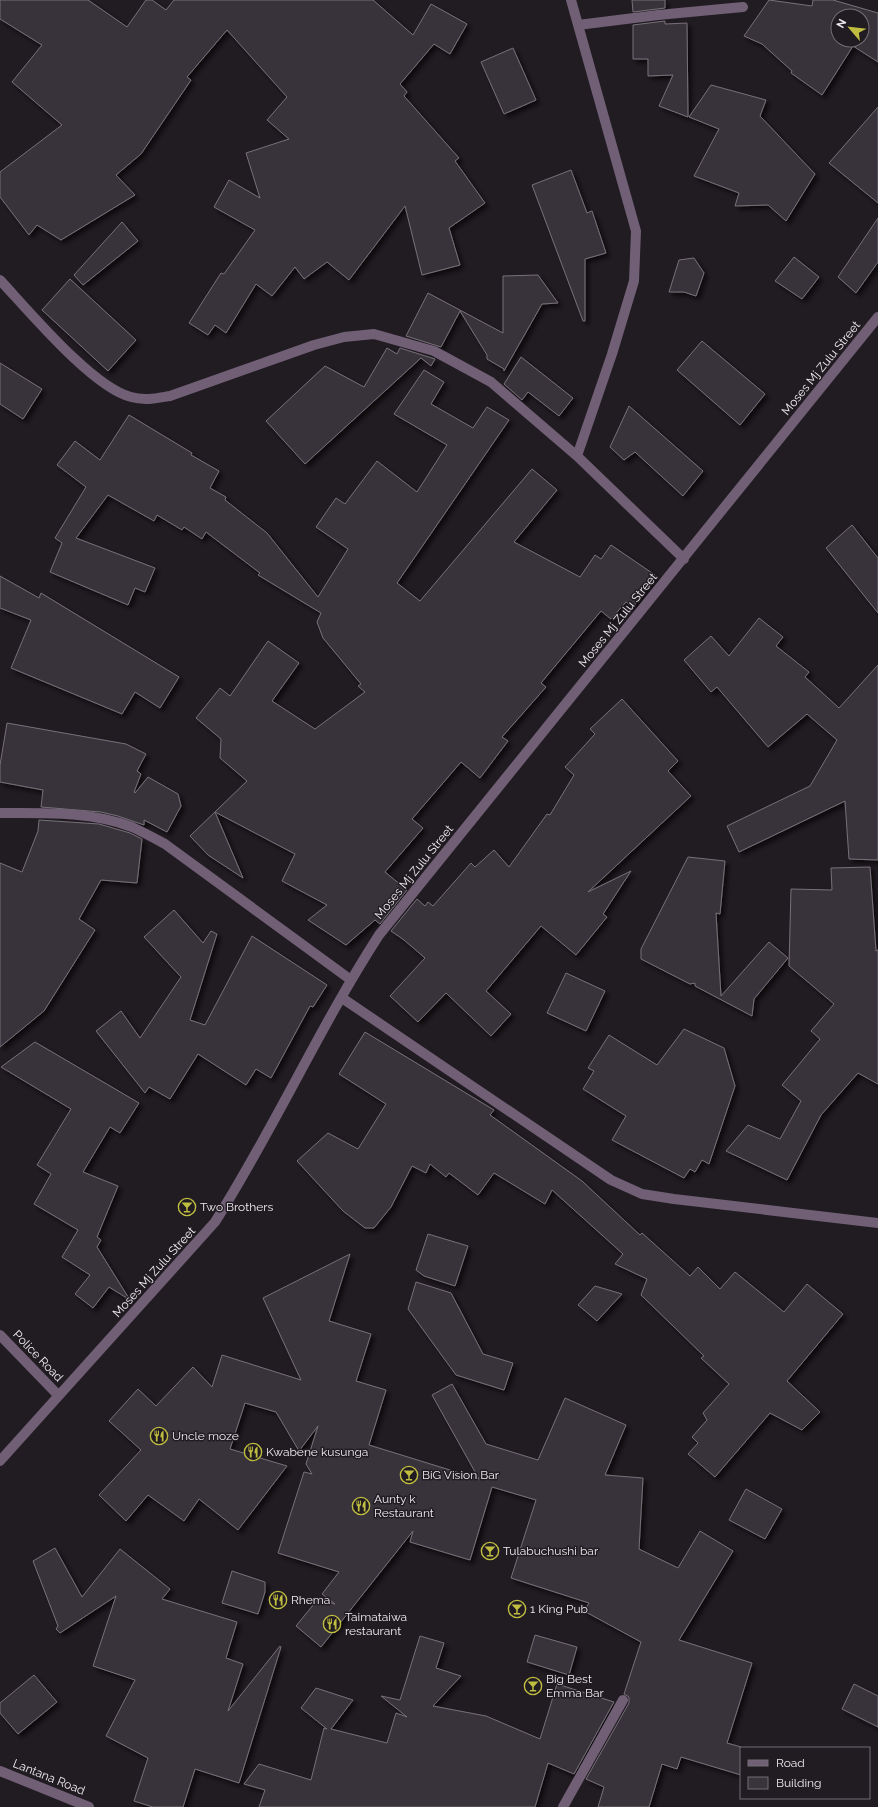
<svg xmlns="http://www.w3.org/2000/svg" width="878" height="1807" font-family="Raleway,sans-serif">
<defs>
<filter id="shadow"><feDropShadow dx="3.5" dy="3.5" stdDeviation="2" flood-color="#0009"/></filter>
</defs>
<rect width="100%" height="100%" fill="#211b22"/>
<path fill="#39333a" stroke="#777079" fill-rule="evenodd" filter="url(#shadow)" d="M 0,0 L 88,0 L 127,27 L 146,0 L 152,0 L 166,10 L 174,0 L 373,0 L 413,35 L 431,4 L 467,24 L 450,54 L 434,44 L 400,84 L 407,92 L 404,96 L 459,158 L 455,161 L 485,203 L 449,228 L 460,265 L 422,275 L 405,206 L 349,280 L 327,262 L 304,279 L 295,267 L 272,296 L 256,284 L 226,333 L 215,325 L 208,335 L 189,323 L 221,273 L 224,274 L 255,230 L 214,207 L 229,180 L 260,198 L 246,153 L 289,139 L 267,120 L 287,97 L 227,30 L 187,77 L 191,80 L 141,154 L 116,175 L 135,195 L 61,240 L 37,225 L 29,235 L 0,197 L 0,172 L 62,125 L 12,82 L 42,45 L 0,19 Z
M 632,0 L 665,0 L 665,8 L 633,12 Z
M 769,0 L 812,6 L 813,0 L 833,0 L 878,13 L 878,62 L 853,46 L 822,95 L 791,73 L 792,71 L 762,44 L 744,36 ZM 838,16 L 862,16 L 862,40 L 838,40 Z
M 665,21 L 665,24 L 687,23 L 688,117 L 659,106 L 673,75 L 648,76 L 648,59 L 633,59 L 633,25 Z
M 513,48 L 536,100 L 504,114 L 481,62 Z
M 711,85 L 766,100 L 760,116 L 815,174 L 786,221 L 768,205 L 735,206 L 739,193 L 694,176 L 719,129 L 689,117 Z
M 878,107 L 878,203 L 829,163 Z
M 571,170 L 587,213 L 592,211 L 606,253 L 585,259 L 585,321 L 583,321 L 532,185 Z
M 878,218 L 878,262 L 856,293 L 838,277 Z
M 122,222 L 138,241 L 83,285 L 74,275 Z
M 794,257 L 819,277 L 802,299 L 775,281 Z
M 694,258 L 704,273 L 696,296 L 684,292 L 669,292 L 679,260 Z
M 538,275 L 558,303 L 542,304 L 504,371 L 504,369 L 487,359 L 487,355 L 460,311 L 441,347 L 406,336 L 428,293 L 503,333 L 503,276 Z
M 70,279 L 136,340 L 108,371 L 42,310 Z
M 702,341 L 765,394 L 740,425 L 677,370 Z
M 387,348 L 397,354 L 400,348 L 435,359 L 431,366 L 421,358 L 305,464 L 266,421 L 325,366 L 364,387 Z
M 521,357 L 573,398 L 559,416 L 528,392 L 522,400 L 504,384 Z
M 0,363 L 42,389 L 23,419 L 0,404 Z
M 424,370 L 444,382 L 431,404 L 473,428 L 487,407 L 509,420 L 397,583 L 420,601 L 532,469 L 557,490 L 514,542 L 580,577 L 595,555 L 601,559 L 611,545 L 655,575 L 633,607 L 626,602 L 611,619 L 601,611 L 541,683 L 546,687 L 502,737 L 508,741 L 480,778 L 461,762 L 412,819 L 423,828 L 385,872 L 407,890 L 380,924 L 375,920 L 346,945 L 308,920 L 327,905 L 282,881 L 295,854 L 215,812 L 243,878 L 208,855 L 190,836 L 247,781 L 220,758 L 221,739 L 196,718 L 220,688 L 230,696 L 268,641 L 299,663 L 272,701 L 315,729 L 365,692 L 358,686 L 361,684 L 323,638 L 317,622 L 321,613 L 258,575 L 260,573 L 206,532 L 202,539 L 184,527 L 182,530 L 157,515 L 154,521 L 108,495 L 76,538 L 155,568 L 145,592 L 135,588 L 128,605 L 50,572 L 62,543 L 55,538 L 86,487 L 57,465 L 75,441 L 100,460 L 129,415 L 192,453 L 191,455 L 219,471 L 210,488 L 226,497 L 225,500 L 267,533 L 318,597 L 348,549 L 316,527 L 336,498 L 345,504 L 377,461 L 417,492 L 447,445 L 394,414 Z
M 629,406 L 703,471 L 683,496 L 635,452 L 624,460 L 610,447 Z
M 852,525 L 878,558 L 878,613 L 826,548 Z
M 0,576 L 39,598 L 41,593 L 179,677 L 160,708 L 135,692 L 122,714 L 11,668 L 31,620 L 0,608 Z
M 759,618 L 783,637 L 776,646 L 809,672 L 805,677 L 839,708 L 878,665 L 878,860 L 849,859 L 845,801 L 739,852 L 727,826 L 810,786 L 837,740 L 807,714 L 768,747 L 717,687 L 711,692 L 684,660 L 711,636 L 729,656 Z
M 622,699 L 678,761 L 668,771 L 691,796 L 588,892 L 631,871 L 603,914 L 607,917 L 576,955 L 541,926 L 486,991 L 511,1014 L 491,1036 L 446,993 L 418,1022 L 390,996 L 425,958 L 404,940 L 391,931 L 417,899 L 425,906 L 428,902 L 433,906 L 471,863 L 475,867 L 494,850 L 509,867 L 547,814 L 550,815 L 574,775 L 565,767 L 595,734 L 590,729 Z
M 7,723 L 126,744 L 146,754 L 137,771 L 141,774 L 134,792 L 135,793 L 148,777 L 178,794 L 181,806 L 167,832 L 144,820 L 144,825 L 118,816 L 101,812 L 41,807 L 43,790 L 0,782 L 0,765 Z
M 39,820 L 99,824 L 130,833 L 142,839 L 137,883 L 101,880 L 79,919 L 95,930 L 44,1011 L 0,1047 L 0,863 L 22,872 L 38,831 Z
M 688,857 L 725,861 L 720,914 L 716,913 L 721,996 L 769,942 L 788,958 L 754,999 L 752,1016 L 695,986 L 695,983 L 690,984 L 641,959 L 641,949 Z
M 870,867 L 876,951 L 878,950 L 878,1084 L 858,1073 L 821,1115 L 787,1180 L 726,1151 L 748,1125 L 780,1139 L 801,1101 L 782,1085 L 820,1039 L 811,1031 L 834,1004 L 789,966 L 791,889 L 832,890 L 831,868 Z
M 174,910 L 203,943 L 211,931 L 217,934 L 190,1020 L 205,1025 L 252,936 L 327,985 L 313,1007 L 310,1006 L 271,1078 L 256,1069 L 246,1085 L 198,1054 L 170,1099 L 149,1087 L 145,1093 L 96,1031 L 121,1011 L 140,1038 L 181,977 L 144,937 Z
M 566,973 L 605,991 L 586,1031 L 547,1013 Z
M 684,1029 L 724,1048 L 735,1086 L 709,1164 L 702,1160 L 695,1172 L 690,1169 L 684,1178 L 612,1140 L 626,1116 L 583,1089 L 594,1071 L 588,1068 L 609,1035 L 657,1065 Z
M 365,1032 L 494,1110 L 490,1115 L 582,1181 L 640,1235 L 642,1233 L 690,1276 L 698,1267 L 720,1289 L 735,1272 L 784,1312 L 807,1284 L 843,1314 L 787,1381 L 820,1412 L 802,1430 L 770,1413 L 715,1477 L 688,1454 L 698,1443 L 692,1437 L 707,1420 L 703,1413 L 729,1384 L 701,1358 L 704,1356 L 641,1295 L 647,1279 L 615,1264 L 623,1254 L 552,1190 L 545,1204 L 494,1173 L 478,1195 L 449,1173 L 446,1177 L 430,1164 L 426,1173 L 412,1166 L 391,1207 L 374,1228 L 365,1228 L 343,1211 L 297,1161 L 328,1133 L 358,1149 L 386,1104 L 339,1074 Z
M 35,1042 L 139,1103 L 120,1133 L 110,1127 L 83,1172 L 118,1186 L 97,1237 L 101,1240 L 97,1247 L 130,1300 L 109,1287 L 93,1308 L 75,1294 L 90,1275 L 62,1257 L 78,1230 L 34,1204 L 51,1174 L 37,1165 L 71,1109 L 1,1067 Z
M 428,1234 L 468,1246 L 455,1286 L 424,1276 L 416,1270 Z
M 350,1254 L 329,1321 L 371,1334 L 356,1381 L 386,1390 L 369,1445 L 479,1479 L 432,1395 L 452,1384 L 486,1444 L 538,1460 L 565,1398 L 626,1425 L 605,1475 L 643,1478 L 639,1549 L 678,1568 L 700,1531 L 733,1551 L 679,1640 L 752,1663 L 727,1743 L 741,1747 L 741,1775 L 681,1757 L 677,1769 L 662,1764 L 649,1807 L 598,1807 L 604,1787 L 586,1779 L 629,1703 L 629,1697 L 624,1694 L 641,1642 L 584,1611 L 589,1603 L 511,1578 L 536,1500 L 492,1487 L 470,1560 L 410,1542 L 413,1531 L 321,1647 L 296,1626 L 318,1599 L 335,1604 L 322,1594 L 339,1572 L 278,1553 L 304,1472 L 312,1474 L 306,1464 L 318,1426 L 299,1451 L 276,1412 L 245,1403 L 230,1449 L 287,1466 L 238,1530 L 199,1499 L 184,1521 L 148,1495 L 126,1521 L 99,1495 L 141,1450 L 109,1421 L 138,1389 L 156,1406 L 193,1367 L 212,1387 L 222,1355 L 301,1380 L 263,1298 Z
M 416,1282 L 451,1293 L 483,1354 L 513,1363 L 504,1390 L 456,1375 L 408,1309 Z
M 595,1286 L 622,1294 L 597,1321 L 578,1305 Z
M 746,1489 L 782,1509 L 765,1539 L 729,1520 Z
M 55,1548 L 82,1597 L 120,1549 L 170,1589 L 162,1599 L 237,1622 L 226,1658 L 243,1664 L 228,1711 L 280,1646 L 281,1647 L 239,1783 L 195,1769 L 183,1807 L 153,1807 L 134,1801 L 148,1758 L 106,1736 L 135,1680 L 93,1666 L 116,1596 L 60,1633 L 56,1629 L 58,1626 L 33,1561 Z
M 232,1571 L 265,1582 L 265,1592 L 258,1614 L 222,1603 Z
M 535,1635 L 577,1647 L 569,1675 L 527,1662 Z
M 420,1636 L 444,1643 L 436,1668 L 461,1676 L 433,1706 L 486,1716 L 540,1739 L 557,1684 L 614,1702 L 574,1774 L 548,1763 L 535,1807 L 259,1807 L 265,1790 L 244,1784 L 259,1764 L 311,1780 L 324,1728 L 327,1729 L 301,1708 L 316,1688 L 353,1700 L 331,1729 L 387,1743 L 396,1713 L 407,1717 L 381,1696 L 400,1700 Z
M 34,1675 L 57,1702 L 18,1734 L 0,1713 L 0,1703 Z
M 854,1684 L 878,1696 L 878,1727 L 842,1709 Z"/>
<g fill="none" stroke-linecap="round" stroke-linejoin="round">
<path stroke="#705f75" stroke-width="10" d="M 571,0 L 636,231 L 634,281 L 612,354 L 577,456
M 578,25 L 658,15 L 743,7
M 0,280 C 28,310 93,388 131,397 C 145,401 157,398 170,396 L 314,345 L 344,337 L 374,334 L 434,351 L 491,382 L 577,456 L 684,559
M 0,813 C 42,813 91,811 132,827 C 143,832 154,838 165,844 L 351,980
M 342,998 L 611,1180 L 642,1194 L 674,1199 L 878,1223
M 0,1335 L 58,1395
M 0,1461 L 215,1222 C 274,1129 319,1028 379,935 L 878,317
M 0,1771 L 89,1807
M 563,1807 L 623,1700"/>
</g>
<defs>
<symbol id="bar-ring" viewBox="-11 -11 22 22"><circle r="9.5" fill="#211b22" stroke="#c0be40" stroke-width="1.5"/><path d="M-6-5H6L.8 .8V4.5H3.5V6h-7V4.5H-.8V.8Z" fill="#c0be40"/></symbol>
<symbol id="restaurant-ring" viewBox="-11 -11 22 22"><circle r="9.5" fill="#211b22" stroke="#c0be40" stroke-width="1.5"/><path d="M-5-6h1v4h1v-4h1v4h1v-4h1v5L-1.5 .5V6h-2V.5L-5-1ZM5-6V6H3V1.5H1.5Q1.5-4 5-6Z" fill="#c0be40"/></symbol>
</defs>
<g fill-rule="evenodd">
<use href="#bar-ring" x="177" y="1197" width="20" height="20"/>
<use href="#restaurant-ring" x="149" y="1426" width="20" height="20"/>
<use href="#restaurant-ring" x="243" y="1442" width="20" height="20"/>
<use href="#bar-ring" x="399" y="1465" width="20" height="20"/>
<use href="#restaurant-ring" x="351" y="1496" width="20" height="20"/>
<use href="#bar-ring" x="480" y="1541" width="20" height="20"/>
<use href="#restaurant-ring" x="268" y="1590" width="20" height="20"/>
<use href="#bar-ring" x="507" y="1599" width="20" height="20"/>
<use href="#restaurant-ring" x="322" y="1614" width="20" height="20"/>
<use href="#bar-ring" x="523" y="1676" width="20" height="20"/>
</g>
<g text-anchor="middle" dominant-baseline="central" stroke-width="3" stroke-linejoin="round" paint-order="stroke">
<g font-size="12" fill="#efebf0" stroke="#211b22">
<text transform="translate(821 368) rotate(-51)">Moses Mj Zulu Street</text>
<text transform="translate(618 620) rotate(-51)">Moses Mj Zulu Street</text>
<text transform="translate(414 872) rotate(-51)">Moses Mj Zulu Street</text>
<text transform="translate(154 1272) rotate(-48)">Moses Mj Zulu Street</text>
<text transform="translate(38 1356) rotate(46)">Police Road</text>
<text transform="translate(49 1777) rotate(22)">Lantana Road</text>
</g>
<g font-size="12" fill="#efebf0" stroke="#211b22" text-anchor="start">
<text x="200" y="1207">Two Brothers</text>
<text x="172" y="1436">Uncle moze</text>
<text x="266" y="1452">Kwabene kusunga</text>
<text x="422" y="1475">BiG Vision Bar</text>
<text x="374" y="1499">Aunty k<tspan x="374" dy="14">Restaurant</tspan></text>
<text x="503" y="1551">Tulabuchushi bar</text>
<text x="291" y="1600">Rhema</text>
<text x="530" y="1609">1 King Pub</text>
<text x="345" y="1617">Taimataiwa<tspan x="345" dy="14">restaurant</tspan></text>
<text x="546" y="1679">Big Best<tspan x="546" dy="14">Emma Bar</tspan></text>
</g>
</g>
<rect x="740" y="1747" width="130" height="52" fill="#211b22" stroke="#736e74"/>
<rect x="748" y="1760" width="20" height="6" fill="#705f75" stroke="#736e74"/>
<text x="776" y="1767" font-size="12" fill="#efebf0">Road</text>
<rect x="748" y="1777" width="20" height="12" fill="#39333a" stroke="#736e74"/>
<text x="776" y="1787" font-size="12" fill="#efebf0">Building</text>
<g transform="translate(850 28) rotate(298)"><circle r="19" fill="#211b22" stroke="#736e74"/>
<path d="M0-3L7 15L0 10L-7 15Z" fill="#c0be40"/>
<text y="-6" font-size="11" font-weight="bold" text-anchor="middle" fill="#efebf0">N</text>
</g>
</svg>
